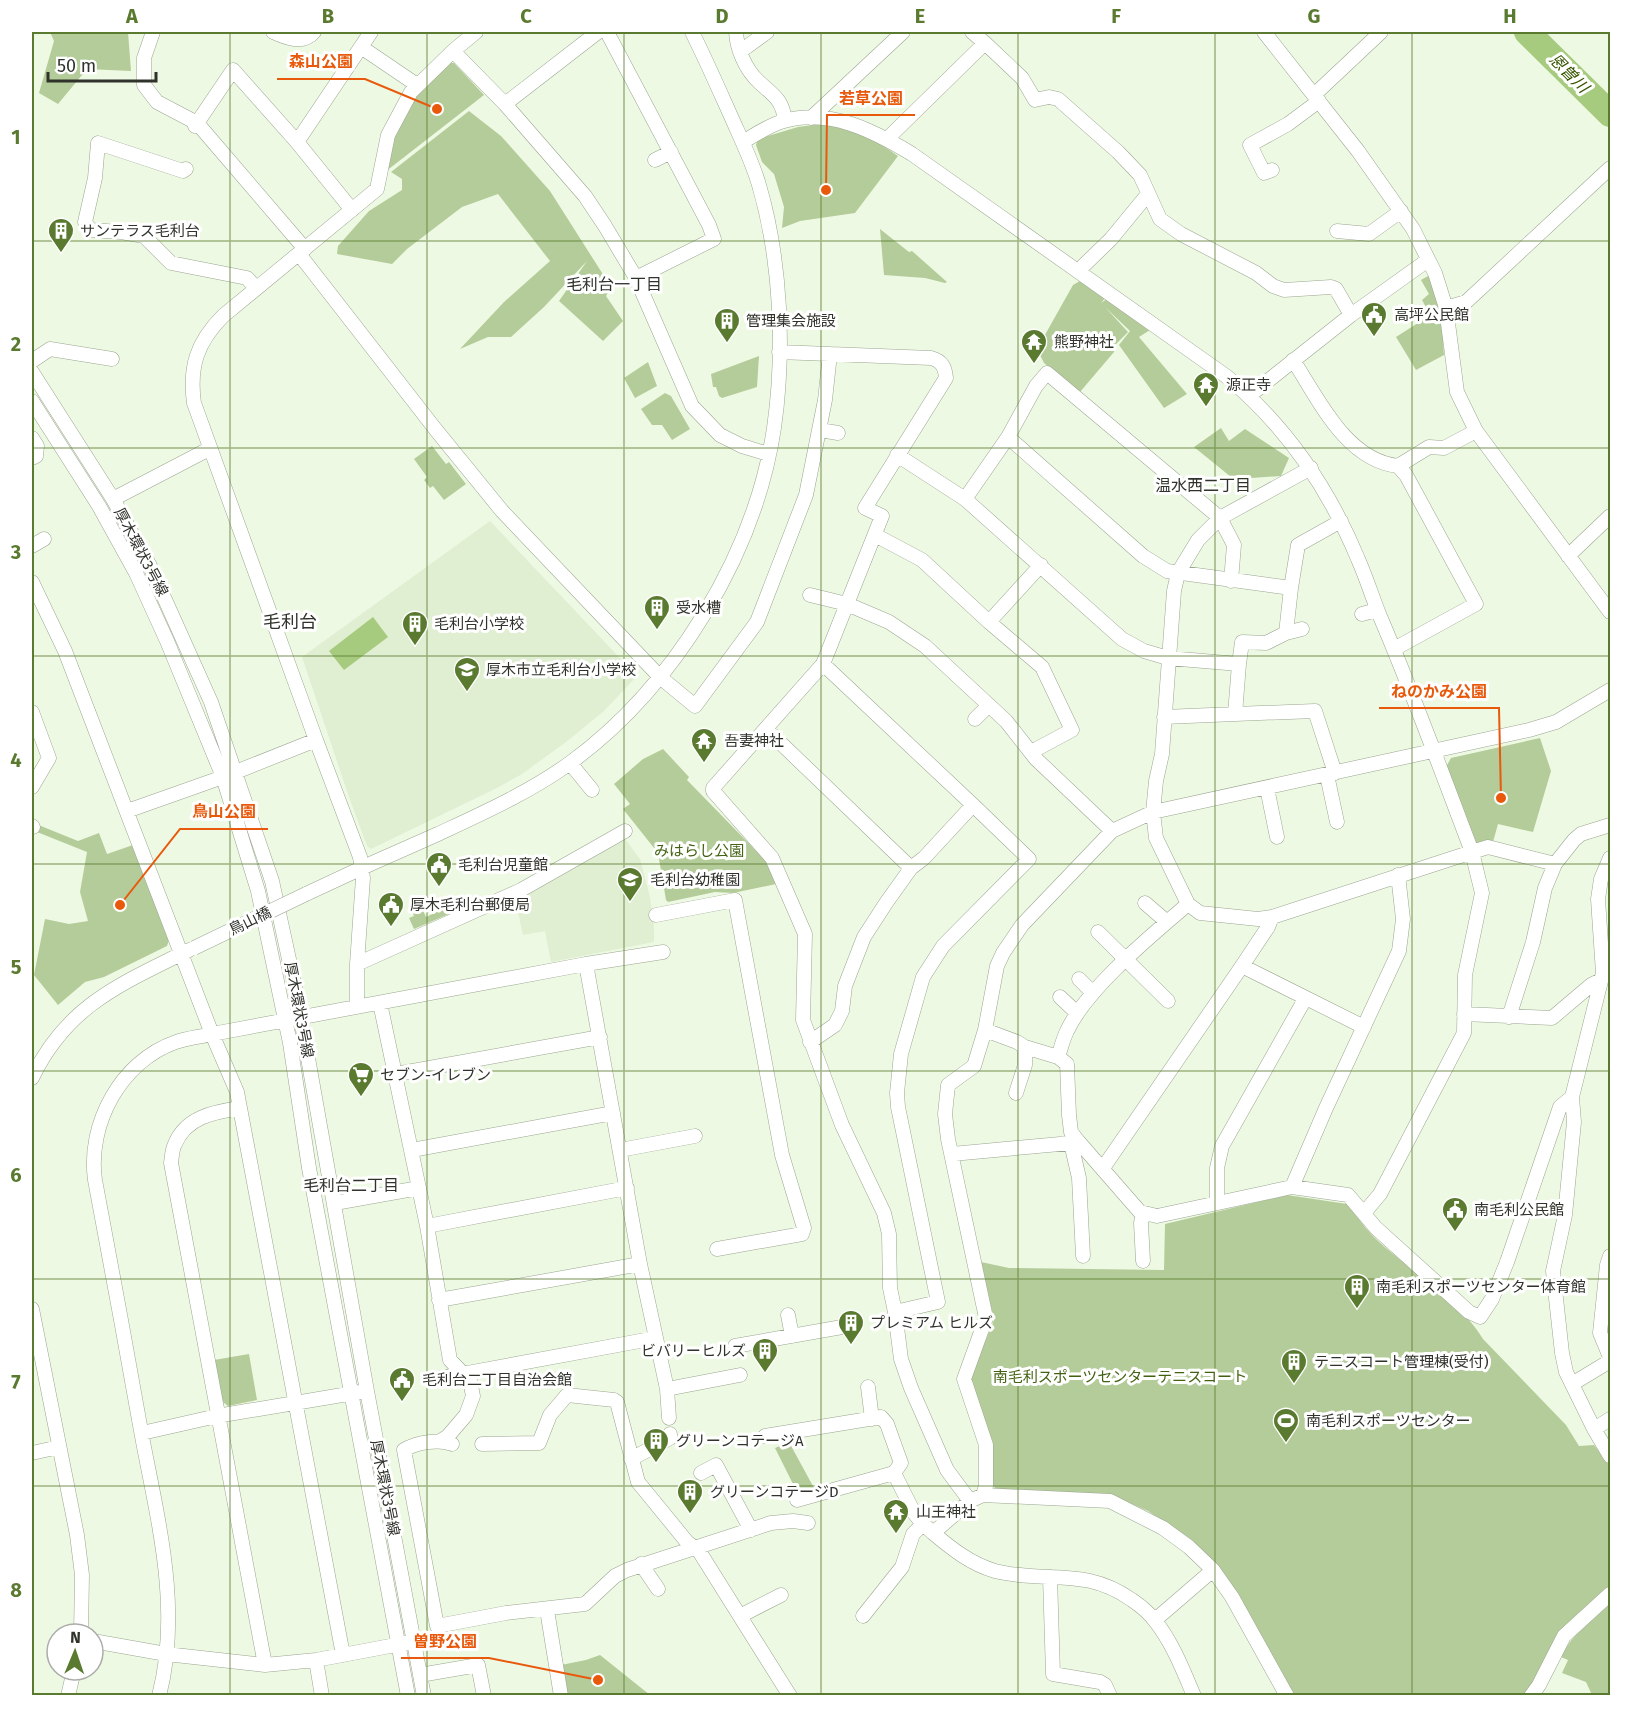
<svg xmlns="http://www.w3.org/2000/svg" width="1642" height="1727" font-family="'Fira Sans','Noto Sans JP',sans-serif">
<rect width="100%" height="100%" fill="#eef9e3"/>
<path fill="#e0eed2" d="M 490,521 L 637,676 L 604,711 L 566,742 L 522,774 L 497,788 L 371,849 L 367,846 L 349,797 L 302,657 Z
M 625,839 L 640,859 L 650,897 L 654,927 L 654,942 L 551,962 L 545,931 L 523,935 L 515,898 Z"/>
<path fill="#b4cc99" d="M 50,32 L 128,32 L 131,71 L 87,69 L 58,104 L 39,93 L 54,41 Z
M 448,63 L 454,63 L 484,95 L 385,172 C 392,127 413,93 448,63 Z
M 469,111 L 501,136 L 550,191 L 611,287 L 606,296 L 623,321 L 603,341 L 559,301 L 587,261 L 544,307 L 511,337 L 488,337 L 460,349 L 504,302 L 550,261 L 498,194 L 462,207 L 407,249 L 392,264 L 337,254 L 338,246 L 369,211 L 402,190 L 402,179 L 391,172 Z
M 821,124 C 853,128 873,138 898,156 L 855,213 L 800,221 L 782,228 L 784,207 L 774,174 L 762,162 L 756,145 L 758,139 L 798,127 Z
M 880,229 L 909,252 L 912,251 L 947,282 L 945,283 L 925,278 L 884,275 Z
M 1428,276 C 1444,306 1442,323 1444,355 L 1416,370 L 1396,337 L 1421,321 L 1419,317 L 1428,311 L 1422,300 L 1429,294 L 1421,280 Z
M 1080,281 L 1106,297 L 1101,303 L 1108,298 L 1150,330 L 1139,337 L 1187,394 L 1164,408 L 1119,345 L 1130,331 L 1106,308 L 1128,332 L 1116,344 L 1114,352 L 1080,392 L 1044,363 L 1037,349 L 1073,285 Z
M 759,356 L 757,387 L 722,398 L 719,396 L 716,387 L 713,387 L 711,374 Z
M 648,362 L 657,386 L 635,398 L 624,378 Z
M 665,393 L 671,396 L 690,429 L 672,440 L 662,425 L 652,425 L 641,409 Z
M 1221,428 L 1229,441 L 1245,429 L 1289,458 L 1281,476 L 1251,478 L 1231,477 L 1194,447 Z
M 432,446 L 446,464 L 449,462 L 466,484 L 444,500 L 433,486 L 430,488 L 424,480 L 427,477 L 414,459 Z
M 1540,738 L 1551,771 L 1533,832 L 1498,824 L 1493,842 L 1481,844 L 1474,842 L 1446,767 L 1451,758 Z
M 663,749 L 689,777 L 687,780 L 765,860 L 776,884 L 733,893 L 715,892 L 668,902 L 666,900 L 658,853 L 623,809 L 630,804 L 614,784 L 643,759 Z
M 36,824 L 78,841 L 99,833 L 107,854 L 133,845 L 169,940 L 167,946 L 104,977 L 85,982 L 58,1005 L 34,975 L 45,919 L 69,924 L 88,921 L 80,892 L 87,852 L 32,830 Z
M 469,897 L 472,904 L 414,929 L 409,918 L 414,916 L 410,907 L 411,903 L 418,900 L 426,917 Z
M 1287,1195 L 1347,1204 C 1357,1216 1366,1230 1377,1240 C 1408,1269 1462,1303 1483,1339 L 1566,1425 L 1579,1446 L 1594,1445 L 1610,1465 L 1610,1591 L 1562,1633 L 1534,1684 L 1524,1695 L 1293,1695 L 1221,1571 L 1189,1538 L 1148,1511 L 1111,1495 L 998,1492 L 992,1484 L 993,1443 L 969,1381 L 994,1320 L 981,1262 L 1009,1268 L 1164,1270 L 1165,1224 Z
M 249,1354 L 257,1400 L 228,1406 L 223,1402 L 214,1360 Z
M 789,1442 L 814,1488 L 802,1492 L 796,1490 L 775,1448 Z
M 1610,1603 L 1610,1695 L 1592,1695 L 1586,1682 L 1562,1673 L 1568,1660 L 1561,1657 C 1572,1634 1592,1619 1610,1603 Z
M 600,1655 L 650,1695 L 567,1695 L 561,1665 L 586,1660 Z"/>
<path fill="#a6ca7e" d="M 373,617 L 388,637 L 344,670 L 329,651 Z"/>
<g fill="none" stroke-linecap="round" stroke-linejoin="round">
<path stroke="#a6ca7e" stroke-width="26" d="M 1527,32 L 1610,114"/>
<defs>
<path id="minor" d="M 153,32 L 144,58 L 144,85 L 157,102 L 197,123 L 305,249
M 273,32 C 286,38 303,45 314,32
M 607,32 L 709,225 L 714,239 L 636,278
M 736,32 C 737,49 745,69 759,82 C 774,96 782,99 785,120
M 972,32 L 985,43
M 1264,32 L 1358,151 L 1413,229 L 1435,273 L 1446,308 L 1457,392 L 1476,431 L 1610,612
M 361,47 L 417,85
M 453,51 L 505,104 L 585,196 L 605,226 L 636,278 L 692,406 L 720,435 L 742,446 L 768,454
M 741,51 L 767,32
M 1314,95 L 1381,32
M 505,104 L 598,32
M 811,118 L 903,32
M 195,126 L 233,70 L 297,142
M 887,139 L 985,43 L 1022,78 L 1035,100 L 1049,97 L 1058,99 L 1118,152 L 1140,175 L 1160,219 L 1181,234 L 1256,273 L 1273,286 L 1284,290 L 1331,287 L 1336,289 L 1351,315 L 1250,395
M 743,142 C 756,134 769,125 784,121 C 830,108 874,131 912,154 L 1226,376 C 1285,425 1329,489 1358,559 C 1366,577 1372,596 1379,614 C 1413,693 1442,773 1472,852 L 1272,917 L 1258,919 L 1200,913 L 1188,904 L 1156,838 L 1153,812 L 1156,781 L 1162,754 L 1174,591 L 1178,573 L 1198,540 L 1220,518 L 1311,468
M 655,160 L 671,152
M 186,169 L 183,171 L 98,143 L 95,178 L 85,222 L 90,230 L 121,232 L 144,236 L 171,263 L 247,278 L 255,287
M 1272,170 L 1264,173 L 1250,145 L 1288,124 L 1319,101
M 352,210 L 297,142 L 371,32
M 1337,231 L 1369,234 L 1401,211
M 299,254 L 436,430 L 502,511 L 660,677 L 695,706 L 757,622 L 806,495 L 825,400 L 830,354
M 1079,270 L 1111,239 L 1148,194
M 1446,308 L 1466,302 L 1610,168
M 1351,315 L 1428,260
M 779,352 L 931,358 C 942,361 945,367 946,378 L 865,508 L 882,516 L 823,664 L 713,788 L 713,791 L 772,858 L 805,934 L 803,1020 L 842,1125 L 884,1213 L 889,1234 L 890,1288 L 895,1312 L 901,1359 L 911,1388 L 947,1470 L 970,1501
M 1293,360 C 1319,400 1346,460 1398,466 L 1406,475 L 1476,604 L 1394,649
M 32,361 L 50,349 L 112,359
M 32,372 L 113,499 L 150,566 L 211,702 L 272,881 L 297,996 L 367,1391 L 424,1696
M 32,401 L 99,506 L 136,573 L 167,641 L 223,777 L 258,891 L 290,1043 L 309,1168 L 408,1696
M 820,430 L 838,433
M 1008,437 L 1143,556 L 1167,571 L 1291,588 L 1286,633 L 1266,643 L 1242,642 L 1239,664
M 32,438 L 37,446 L 36,456 L 32,458
M 897,455 L 965,499 L 1122,639 L 1144,651 L 1168,658 L 1239,664 L 1235,714 L 1315,711 L 1335,773
M 1398,466 L 1429,447 L 1444,448 L 1476,431
M 113,499 L 209,449
M 965,499 L 1008,437 L 1036,386 L 1047,373 L 1220,518 L 1234,545 L 1231,581
M 875,535 L 922,560 L 989,622 L 1042,667 L 1072,730 L 1031,752
M 32,546 L 44,539
M 1568,556 L 1610,516
M 32,582 L 65,651 L 212,1034 L 586,964 L 663,952
M 1291,588 L 1298,545 L 1341,521
M 810,595 L 847,604 L 889,622 L 925,646 L 1006,721 L 1036,759 L 1112,831
M 1362,614 L 1377,610
M 989,622 L 1041,565
M 1286,633 L 1302,629
M 823,664 L 973,805
M 32,712 L 49,758 L 32,787
M 1164,717 L 1235,714
M 975,719 L 989,705
M 766,729 L 911,868
M 316,740 L 194,403 C 189,367 197,342 223,316 L 377,189 L 388,135 L 411,92 L 453,51 L 476,32
M 570,763 L 592,790
M 1327,775 L 1337,822
M 1267,788 L 1277,837
M 127,811 L 223,777 L 316,740 L 360,857 L 363,878 L 357,964 L 357,1006
M 32,826 L 33,827
M 1610,858 L 1601,879 L 1598,899 L 1603,973 L 1572,1097 L 1574,1122 L 1565,1215 L 1553,1271 L 1562,1353 L 1566,1372 L 1594,1429 L 1610,1456
M 306,894 C 350,873 394,853 438,834 C 483,813 530,792 570,763 C 674,687 755,555 774,428 C 785,351 781,260 759,185 C 753,164 743,143 734,123 C 720,92 707,62 692,32
M 1145,903 L 1167,922
M 656,915 L 735,900 L 782,1155 L 804,1228 L 802,1234 L 717,1249
M 1098,932 L 1168,1001
M 357,964 L 521,890 L 625,831
M 1242,966 L 1364,1027
M 1079,979 L 1093,993
M 1060,997 L 1077,1013
M 380,1003 L 427,1226 L 450,1360 L 470,1381 L 473,1396 L 466,1415 L 448,1436 L 442,1440
M 1464,1014 L 1552,1018 L 1591,985 L 1601,980
M 1509,1017 L 1533,942 L 1545,888 L 1555,864 L 1574,840 L 1581,834 L 1610,825
M 985,1030 L 1017,1042 L 1025,1047 L 1058,1057
M 810,1042 L 835,1025 L 842,1011 L 845,986 L 864,937 L 886,903 L 911,868 L 924,858 L 973,805 L 1029,859 L 943,946 L 923,977 L 901,1054 L 897,1093 L 898,1107 L 938,1302 L 895,1312
M 396,1074 L 600,1037
M 32,1078 C 67,1005 121,984 189,950
M 1016,1093 L 1025,1065 L 1025,1047
M 240,1108 C 214,1112 186,1117 175,1144 C 172,1149 172,1157 171,1163 L 265,1665
M 1078,1141 L 1071,1132 L 1069,1115 L 1067,1064 L 1058,1057 C 1061,1048 1063,1039 1067,1031 C 1087,988 1152,935 1188,904
M 1071,1143 L 1079,1178 L 1083,1256
M 412,1150 L 613,1113
M 620,1150 L 695,1136
M 952,1154 L 1071,1143 L 1078,1141 L 1140,1212 L 1157,1216 L 1292,1187 L 1348,1195 L 1376,1228 L 1469,1312 L 1480,1317 L 1492,1299 L 1507,1262 L 1560,1107 L 1572,1097
M 1103,1168 L 1242,966 L 1268,927 L 1272,917
M 1292,1187 L 1326,1108 L 1399,951 L 1403,919 L 1398,875
M 335,1203 L 419,1188
M 1217,1203 L 1217,1168 L 1222,1146 L 1305,999
M 1364,1213 L 1380,1194 L 1464,1033 L 1465,975 L 1482,893 L 1472,852 L 1488,847 L 1555,864
M 1143,1214 L 1141,1223 L 1143,1261
M 427,1226 L 627,1188
M 1610,1256 L 1607,1265 L 1600,1333 L 1610,1357
M 439,1300 L 640,1264
M 32,1309 L 77,1535 L 82,1575 L 81,1634
M 788,1315 L 792,1336
M 656,1338 L 667,1389 L 669,1418
M 735,1346 L 842,1327
M 440,1378 L 656,1338 L 640,1264 L 586,964
M 1572,1384 L 1610,1361
M 868,1387 L 872,1419
M 667,1389 L 740,1375
M 1594,1429 L 1610,1419
M 142,1433 L 217,1416 L 360,1392
M 765,1436 L 881,1417 L 887,1424 L 901,1463 L 894,1473 L 914,1513 L 923,1524
M 452,1444 C 439,1439 417,1442 404,1450 L 437,1626 L 506,1613 L 585,1604 L 615,1576 L 627,1570 L 771,1523 L 793,1521 L 808,1523
M 482,1444 L 539,1443 L 550,1415 L 567,1395 L 614,1400 L 617,1402 L 638,1482 L 687,1542 L 699,1551 L 790,1696
M 32,1453 L 59,1447
M 631,1459 L 670,1438 L 670,1434
M 701,1473 L 716,1465 L 751,1530
M 983,1495 L 986,1486 L 986,1445 L 964,1379 L 986,1318 L 948,1139 L 945,1114 L 948,1085 L 974,1066 L 985,1030 L 997,966 L 1003,953 L 1022,925 L 1112,831 L 1153,812 L 1529,730 L 1556,722 L 1610,690
M 797,1500 L 894,1473
M 933,1533 C 952,1549 971,1564 995,1571 C 1047,1584 1084,1566 1132,1600 C 1141,1606 1150,1614 1156,1622 C 1173,1644 1183,1670 1194,1696
M 641,1564 L 658,1589
M 1050,1577 L 1053,1674 L 1100,1682 L 1105,1685 L 1110,1696
M 547,1610 L 561,1696
M 740,1616 L 781,1595
M 863,1616 L 902,1567 L 913,1534 L 923,1524 L 933,1533 L 970,1501 L 983,1495 L 1110,1501 L 1163,1528 L 1189,1547 L 1213,1570 L 1232,1597 L 1287,1696
M 1155,1620 L 1213,1570
M 93,1641 L 166,1654 L 265,1665 L 316,1660 L 406,1643
M 316,1660 L 322,1696
M 420,1675 L 478,1665 L 484,1696
M 68,1696 L 74,1670
M 159,1696 C 182,1607 157,1518 141,1431 C 126,1347 111,1264 95,1180 C 87,1124 121,1061 176,1042 C 187,1038 200,1037 212,1034 L 237,1092 L 240,1108 L 343,1655
M 1531,1696 L 1539,1685 L 1564,1636 L 1610,1594"/>
</defs>
<use href="#minor" stroke="#9ba691" stroke-width="15"/>
<use href="#minor" stroke="#fff" stroke-width="14"/>
<defs>
<path id="minor-bridge" d="M 194,948 L 306,894"/>
</defs>
<use href="#minor-bridge" stroke="#9ba691" stroke-width="15" stroke-linecap="butt"/>
<use href="#minor-bridge" stroke="#fff" stroke-width="14"/>
</g>
<path fill="none" stroke="#5a7a30" stroke-width="1.5" stroke-opacity="0.55" d="M 230,32 L 230,1696M 427,32 L 427,1696M 624,32 L 624,1696M 821,32 L 821,1696M 1018,32 L 1018,1696M 1215,32 L 1215,1696M 1412,32 L 1412,1696M 32,241 L 1610,241M 32,448 L 1610,448M 32,656 L 1610,656M 32,864 L 1610,864M 32,1071 L 1610,1071M 32,1279 L 1610,1279M 32,1486 L 1610,1486"/>
<defs>
<symbol id="building-pin" viewBox="-11 -11 22 30"><path d="M0 17L-7.5 6A9.5 9.5 0 1 1 7.5 6Z" fill="#5a7a30" stroke="#fff"/><path d="M-4-6H4V6H1V3H-1V6H-4ZM-2.5-4.3h1.7v1.8h-1.7ZM.8-4.3h1.7v1.8H.8ZM-2.5-1h1.7V.8h-1.7ZM.8-1h1.7V.8H.8Z" fill="#fff"/></symbol>
<symbol id="civic-pin" viewBox="-11 -11 22 30"><path d="M0 17L-7.5 6A9.5 9.5 0 1 1 7.5 6Z" fill="#5a7a30" stroke="#fff"/><path d="M-.6-6.5H3V-4.5H.6V-3L4-1V1h2V6H-6V1h2V-1L-.6-3ZM-1.2 2.5V6h2.4V2.5Z" fill="#fff"/></symbol>
<symbol id="temple-pin" viewBox="-11 -11 22 30"><path d="M0 17L-7.5 6A9.5 9.5 0 1 1 7.5 6Z" fill="#5a7a30" stroke="#fff"/><path d="M0-6L5-2H3V0L6.5 2.5H4V6H1.5V3h-3V6H-4V2.5H-6.5L-3 0V-2H-5Z" fill="#fff"/></symbol>
<symbol id="school-pin" viewBox="-11 -11 22 30"><path d="M0 17L-7.5 6A9.5 9.5 0 1 1 7.5 6Z" fill="#5a7a30" stroke="#fff"/><path d="M0-5L7-2L0 1L-7-2ZM-4 1L0 2.5L4 1V4Q0 6-4 4Z" fill="#fff"/></symbol>
<symbol id="supermarket-pin" viewBox="-11 -11 22 30"><path d="M0 17L-7.5 6A9.5 9.5 0 1 1 7.5 6Z" fill="#5a7a30" stroke="#fff"/><path d="M-6-5.5h2.5l.6 2H6L4.5 2H-2.5L-4.4-4H-6ZM-1.5 3.2a1.3 1.3 0 1 0 .1 0ZM3 3.2a1.3 1.3 0 1 0 .1 0Z" fill="#fff"/></symbol>
<symbol id="stadium-pin" viewBox="-11 -11 22 30"><path d="M0 17L-7.5 6A9.5 9.5 0 1 1 7.5 6Z" fill="#5a7a30" stroke="#fff"/><path d="M0-5a6.5 5 0 1 0 0 10a6.5 5 0 1 0 0-10ZM-3.5-1.8h7v3.6h-7Z" fill="#fff"/></symbol>
</defs>
<g fill-rule="evenodd">
<use href="#building-pin" x="46" y="216" width="30" height="40"/>
<use href="#civic-pin" x="1359" y="300" width="30" height="40"/>
<use href="#building-pin" x="712" y="306" width="30" height="40"/>
<use href="#temple-pin" x="1019" y="327" width="30" height="40"/>
<use href="#temple-pin" x="1191" y="370" width="30" height="40"/>
<use href="#building-pin" x="642" y="593" width="30" height="40"/>
<use href="#building-pin" x="400" y="609" width="30" height="40"/>
<use href="#school-pin" x="452" y="655" width="30" height="40"/>
<use href="#temple-pin" x="689" y="726" width="30" height="40"/>
<use href="#civic-pin" x="424" y="850" width="30" height="40"/>
<use href="#school-pin" x="615" y="865" width="30" height="40"/>
<use href="#civic-pin" x="376" y="890" width="30" height="40"/>
<use href="#supermarket-pin" x="346" y="1060" width="30" height="40"/>
<use href="#civic-pin" x="1440" y="1195" width="30" height="40"/>
<use href="#building-pin" x="1342" y="1272" width="30" height="40"/>
<use href="#building-pin" x="836" y="1308" width="30" height="40"/>
<use href="#building-pin" x="750" y="1336" width="30" height="40"/>
<use href="#building-pin" x="1279" y="1347" width="30" height="40"/>
<use href="#civic-pin" x="387" y="1365" width="30" height="40"/>
<use href="#stadium-pin" x="1271" y="1406" width="30" height="40"/>
<use href="#building-pin" x="641" y="1426" width="30" height="40"/>
<use href="#building-pin" x="675" y="1477" width="30" height="40"/>
<use href="#temple-pin" x="881" y="1497" width="30" height="40"/>
</g>
<g text-anchor="middle" dominant-baseline="central" stroke-width="6" stroke-linejoin="round" paint-order="stroke">
<g font-size="15" fill="#2f332b" stroke="#fff" text-anchor="start">
<text x="80" y="231">サンテラス毛利台</text>
<text x="1394" y="315">高坪公民館</text>
<text x="746" y="321">管理集会施設</text>
<text x="1054" y="342">熊野神社</text>
<text x="1226" y="385">源正寺</text>
<text x="676" y="608">受水槽</text>
<text x="434" y="624">毛利台小学校</text>
<text x="486" y="670">厚木市立毛利台小学校</text>
<text x="724" y="741">吾妻神社</text>
<text x="458" y="865">毛利台児童館</text>
<text x="650" y="880">毛利台幼稚園</text>
<text x="410" y="905">厚木毛利台郵便局</text>
<text x="380" y="1075">セブン-イレブン</text>
<text x="1474" y="1210">南毛利公民館</text>
<text x="1376" y="1287">南毛利スポーツセンター体育館</text>
<text x="870" y="1323">プレミアム ヒルズ</text>
<text x="746" y="1351" text-anchor="end">ビバリーヒルズ</text>
<text x="1314" y="1362">テニスコート管理棟(受付)</text>
<text x="422" y="1380">毛利台二丁目自治会館</text>
<text x="1306" y="1421">南毛利スポーツセンター</text>
<text x="676" y="1441">グリーンコテージA</text>
<text x="710" y="1492">グリーンコテージD</text>
<text x="916" y="1512">山王神社</text>
</g>
<g font-size="15" fill="#2f332b" stroke="#fff">
<text transform="translate(141 552) rotate(62)">厚木環状3号線</text>
<text transform="translate(250 921) rotate(-26)">鳥山橋</text>
<text transform="translate(299 1010) rotate(79)">厚木環状3号線</text>
<text transform="translate(385 1488) rotate(79)">厚木環状3号線</text>
</g>
<g font-size="15" fill="#436211" stroke="#fff">
<text x="699" y="851">みはらし公園</text>
<text x="1120" y="1377">南毛利スポーツセンターテニスコート</text>
</g>
<g font-size="16" font-style="italic" fill="#385600" stroke="#fff">
<text transform="translate(1569 73) rotate(45)">恩曽川</text>
</g>
<g font-size="16" fill="#2f332b" stroke="#fff">
<text x="614" y="284">毛利台一丁目</text>
<text x="1203" y="485">温水西二丁目</text>
<text x="351" y="1185">毛利台二丁目</text>
</g>
<g font-size="18" fill="#2f332b" stroke="#fff">
<text x="290" y="622">毛利台</text>
</g>
</g>
<path fill="none" stroke="#e8590c" stroke-width="2" d="M437 109L365 79H277M826 190L827 115H915M1501 798L1499 708H1379M120 905L180 829H268M598 1680L489 1658H401"/>
<g fill="#e8590c" stroke="#fff" stroke-width="2">
<circle cx="437" cy="109" r="6"/>
<circle cx="826" cy="190" r="6"/>
<circle cx="1501" cy="798" r="6"/>
<circle cx="120" cy="905" r="6"/>
<circle cx="598" cy="1680" r="6"/>
</g>
<g font-size="16" text-anchor="middle" font-weight="bold" fill="#e8590c" stroke="#fff" stroke-width="6" stroke-linejoin="round" paint-order="stroke">
<text x="321" y="67">森山公園</text>
<text x="871" y="104">若草公園</text>
<text x="1439" y="697">ねのかみ公園</text>
<text x="224" y="817">鳥山公園</text>
<text x="445" y="1647">曽野公園</text>
</g>
<rect width="1642" height="1727" fill="none" stroke="#ffffff" stroke-width="66"/>
<g transform="translate(75 1652) rotate(2)"><circle r="28" fill="#ffffff" stroke="#acadaa" stroke-width="1.5"/>
<path d="M0-4.5L10 22L0 15L-10 22Z" fill="#5a7a30"/>
<text y="-9" font-size="16" font-weight="bold" text-anchor="middle" fill="#2f332b">N</text>
</g>
<path d="M48 72v9h108v-9" fill="none" stroke="#2f332b" stroke-width="3"/>
<text x="57" y="72" font-size="18" fill="#2f332b" stroke="#ffffff" stroke-width="4.5" paint-order="stroke">50 m</text>
<rect x="33" y="33" width="1576" height="1661" fill="none" stroke="#5a7a30" stroke-width="2"/>
<g font-size="20" text-anchor="middle" font-weight="bold" fill="#5a7a30">
<text x="132" y="23">A</text>
<text x="328" y="23">B</text>
<text x="526" y="23">C</text>
<text x="722" y="23">D</text>
<text x="920" y="23">E</text>
<text x="1116" y="23">F</text>
<text x="1314" y="23">G</text>
<text x="1510" y="23">H</text>
<text x="16" y="144">1</text>
<text x="16" y="351">2</text>
<text x="16" y="559">3</text>
<text x="16" y="767">4</text>
<text x="16" y="974">5</text>
<text x="16" y="1182">6</text>
<text x="16" y="1389">7</text>
<text x="16" y="1597">8</text>
</g>
</svg>
